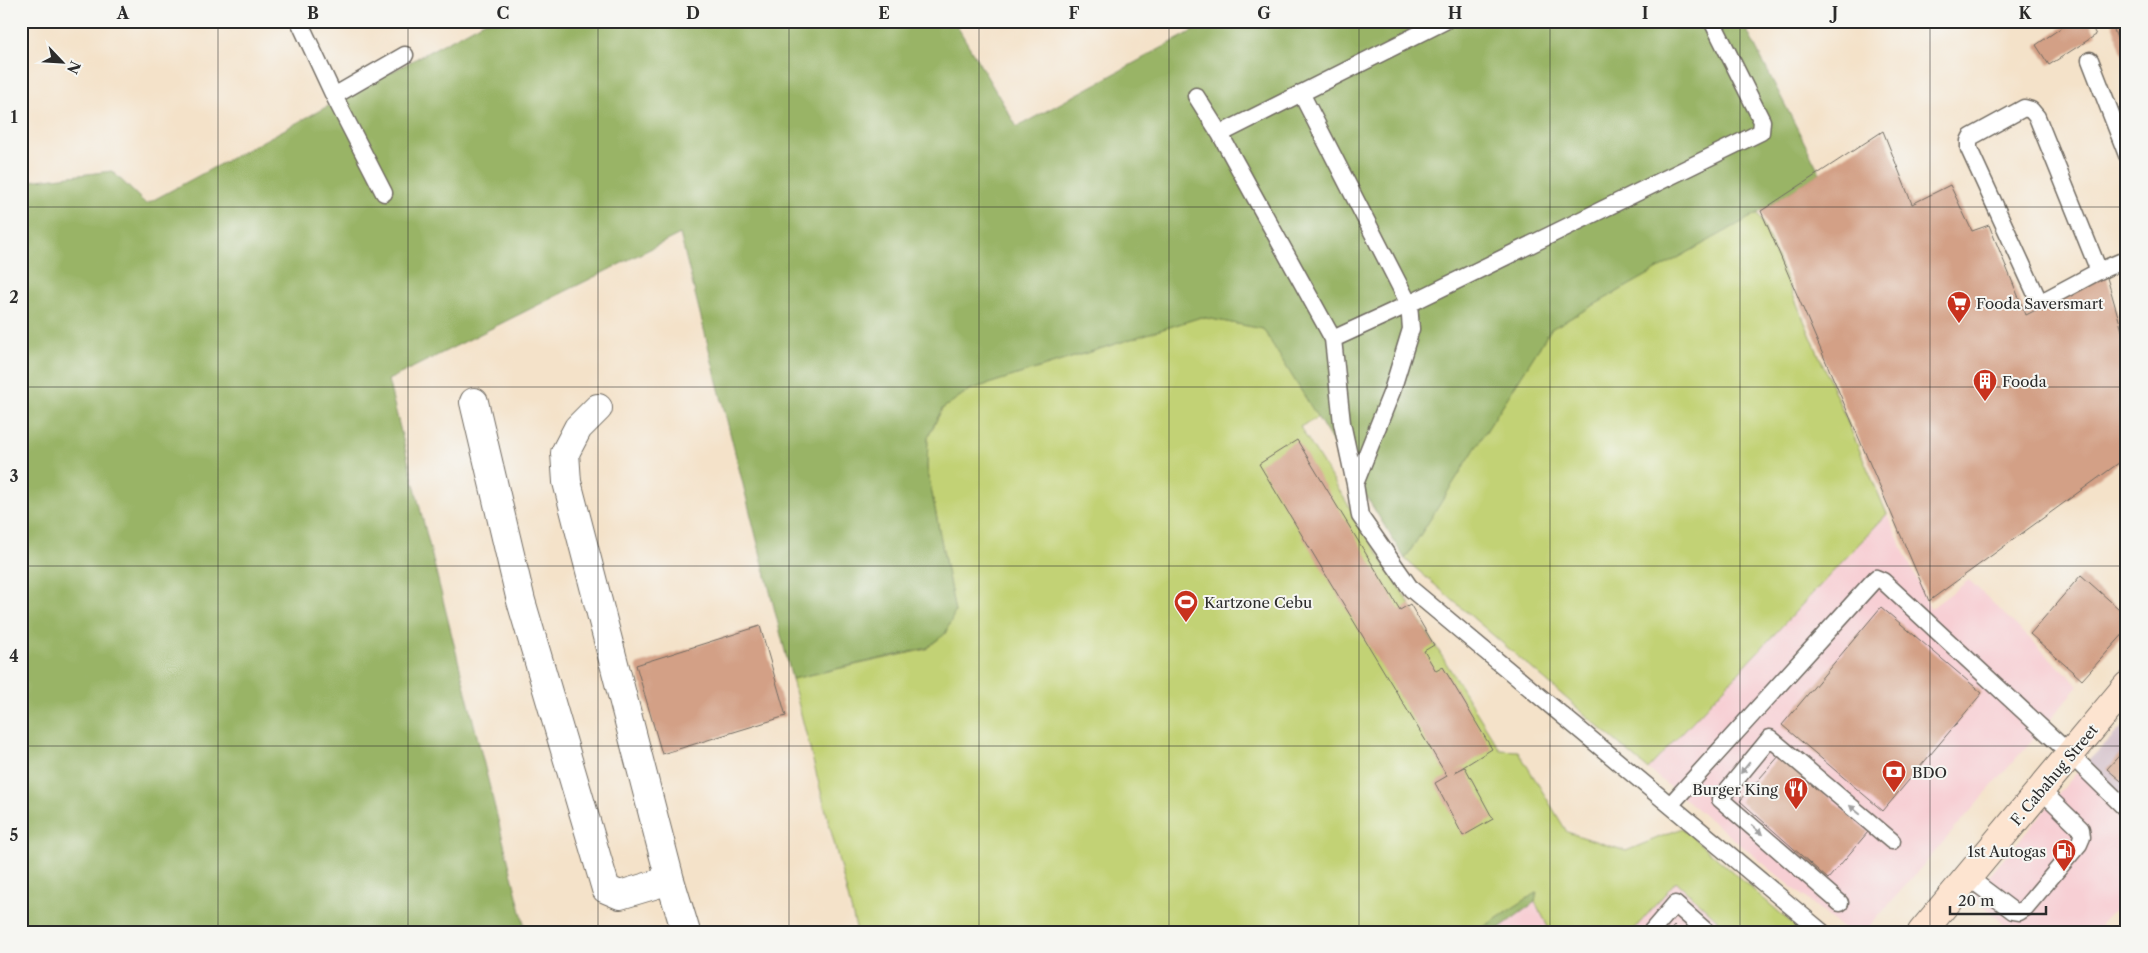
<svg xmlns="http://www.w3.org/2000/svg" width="2148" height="953" font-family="'Libre Caslon Text',serif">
<rect width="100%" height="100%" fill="#f6f6f2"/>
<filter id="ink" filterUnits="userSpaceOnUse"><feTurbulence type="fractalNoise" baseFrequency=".02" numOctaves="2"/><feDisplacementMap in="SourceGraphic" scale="10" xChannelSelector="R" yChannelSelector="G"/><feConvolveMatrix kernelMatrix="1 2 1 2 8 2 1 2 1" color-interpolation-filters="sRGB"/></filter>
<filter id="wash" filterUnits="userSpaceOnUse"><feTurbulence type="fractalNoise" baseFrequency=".0096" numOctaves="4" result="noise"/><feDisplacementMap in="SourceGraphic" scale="20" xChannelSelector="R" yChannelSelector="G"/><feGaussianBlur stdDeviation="1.12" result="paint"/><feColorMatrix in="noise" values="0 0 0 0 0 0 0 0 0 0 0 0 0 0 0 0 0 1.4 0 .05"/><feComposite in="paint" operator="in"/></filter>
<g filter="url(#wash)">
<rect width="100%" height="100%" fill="#f4e2c9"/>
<path fill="#f7cfd4" d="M 1887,514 L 1930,609 L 1969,580 L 2079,686 L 1865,932 L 1847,932 L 1648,769 Z
M 2079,770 L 2127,823 L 2127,896 L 2094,932 L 2012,932 L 1973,895 Z
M 1676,881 L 1731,932 L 1632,932 Z
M 1535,902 L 1551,932 L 1494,932 Z"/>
<path fill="#d2bdc8" d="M 2127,722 L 2127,823 L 2079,770 Z"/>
<path fill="#c2d275" stroke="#767e50" d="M 1758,213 L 1887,514 L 1648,769 L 1405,559 L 1551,329 Z
M 1201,317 L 1263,329 L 1318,417 L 1300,427 L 1500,750 L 1518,751 L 1567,832 L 1626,851 L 1682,828 L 1802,932 L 1730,932 L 1676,881 L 1632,932 L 1551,932 L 1535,902 L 1536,893 L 1476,932 L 857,932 L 792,679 L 927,649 L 955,612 L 927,467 L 928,437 L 942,409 L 969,390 Z"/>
<path fill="#99b466" stroke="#627048" d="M 486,21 L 954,21 L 1017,127 L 1211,21 L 1742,21 L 1820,173 L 1758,213 L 1551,329 L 1405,559 L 1263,329 L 1201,317 L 969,390 L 942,409 L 928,437 L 927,468 L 955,612 L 945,634 L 927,648 L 792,679 L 680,234 L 388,380 L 526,932 L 21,932 L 21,182 L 112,171 L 146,204 Z
M 1537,892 L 1535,902 L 1494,932 L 1476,932 Z"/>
<g id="blocks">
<path fill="#d3a086" d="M 2071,21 L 2089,21 L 2096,35 L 2049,65 L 2036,45 Z
M 2111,21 L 2127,21 L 2127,64 L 2126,64 Z
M 1883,131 L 1912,204 L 1950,185 L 1972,231 L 1989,225 L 2026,315 L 2106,274 L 2127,348 L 2127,457 L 1929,601 L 1761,211 Z
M 1297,440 L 1400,610 L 1410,604 L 1434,645 L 1424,651 L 1436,671 L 1443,667 L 1492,749 L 1455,772 L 1465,767 L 1493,819 L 1463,836 L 1435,783 L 1447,776 L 1259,464 Z
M 2081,575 L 2127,616 L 2127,630 L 2082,680 L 2030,634 Z
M 1881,607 L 1982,693 L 1883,811 L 1782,725 Z
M 760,626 L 786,716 L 662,754 L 636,665 Z
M 2127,747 L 2127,786 L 2107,769 Z
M 1780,755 L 1868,832 L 1828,879 L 1740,801 Z
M 1674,926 L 1680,932 L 1669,932 Z"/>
</g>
</g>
<g filter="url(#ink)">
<use href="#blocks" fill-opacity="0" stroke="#716b62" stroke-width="1"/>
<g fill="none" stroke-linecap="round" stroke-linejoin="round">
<defs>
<path id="service" d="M 299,21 L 334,96 L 384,193
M 2090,60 L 2127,155
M 1301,93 L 1409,304 L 1411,329 L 1392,391 L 1355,484 L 1360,516 L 1411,589 L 1822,932
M 334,96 L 405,55
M 1196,96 L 1220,134
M 2099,271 L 2037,117 L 2031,110 L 2024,108 L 1971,137 L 1969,141 L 1969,149 L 2038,299 L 2043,301 L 2099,271 L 2127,259
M 1333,339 L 1220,134 L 1445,21
M 1355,484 L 1342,423 L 1333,339 L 1409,304 L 1761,132 L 1762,121 L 1712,21
M 1671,804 L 1876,578 L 1883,581 L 2071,755 L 2127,810
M 1968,877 L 2013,911 L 2019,912 L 2025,908 L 2079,844 L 2082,837 L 2081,829 L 2041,790
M 1840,903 L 1720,799 L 1770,738 L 1892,841
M 1651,932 L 1675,904 L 1707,932"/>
<path id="minor" d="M 474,402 L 521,601 L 606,889 L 620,895 L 670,880
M 598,408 L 578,428 L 565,453 L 567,482 L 670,880 L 686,932"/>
<path id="secondary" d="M 1922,932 L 2127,686"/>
</defs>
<use href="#service" stroke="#716b62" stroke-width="19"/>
<use href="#minor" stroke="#716b62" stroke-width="30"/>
<use href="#secondary" stroke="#716b62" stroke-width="30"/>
<use href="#service" stroke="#fff" stroke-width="16"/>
<use href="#minor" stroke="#fff" stroke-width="28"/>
<use href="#secondary" stroke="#fde4d0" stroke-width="28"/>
</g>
<defs><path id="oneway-solid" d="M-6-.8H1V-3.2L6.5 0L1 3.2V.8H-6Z" transform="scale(1.25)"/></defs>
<g fill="#a0a0a0">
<use href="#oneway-solid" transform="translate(1745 768) rotate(130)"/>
<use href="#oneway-solid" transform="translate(1855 810) rotate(-140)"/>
<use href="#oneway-solid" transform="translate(1757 830) rotate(41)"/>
</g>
</g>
<path fill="none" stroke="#2b2b2b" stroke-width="1" stroke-opacity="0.55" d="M 218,21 L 218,932M 408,21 L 408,932M 598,21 L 598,932M 789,21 L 789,932M 979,21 L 979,932M 1169,21 L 1169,932M 1359,21 L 1359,932M 1550,21 L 1550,932M 1740,21 L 1740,932M 1930,21 L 1930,932M 21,207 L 2127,207M 21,387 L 2127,387M 21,566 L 2127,566M 21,746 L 2127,746"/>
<defs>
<symbol id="supermarket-pin" viewBox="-11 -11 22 30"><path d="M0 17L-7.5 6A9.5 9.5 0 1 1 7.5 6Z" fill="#c8321e" stroke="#f6f6f2"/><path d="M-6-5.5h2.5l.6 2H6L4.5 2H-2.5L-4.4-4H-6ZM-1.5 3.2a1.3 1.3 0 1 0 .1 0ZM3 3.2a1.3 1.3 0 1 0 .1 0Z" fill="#fff"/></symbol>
<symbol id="building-pin" viewBox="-11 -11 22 30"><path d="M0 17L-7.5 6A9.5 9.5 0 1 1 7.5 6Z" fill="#c8321e" stroke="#f6f6f2"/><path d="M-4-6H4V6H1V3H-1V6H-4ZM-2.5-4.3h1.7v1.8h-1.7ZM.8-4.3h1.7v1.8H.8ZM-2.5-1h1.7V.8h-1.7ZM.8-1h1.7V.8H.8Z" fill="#fff"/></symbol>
<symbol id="stadium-pin" viewBox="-11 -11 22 30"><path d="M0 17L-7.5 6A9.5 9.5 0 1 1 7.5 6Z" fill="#c8321e" stroke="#f6f6f2"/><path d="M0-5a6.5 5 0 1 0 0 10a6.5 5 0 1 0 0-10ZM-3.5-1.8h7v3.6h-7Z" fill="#fff"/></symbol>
<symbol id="bank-pin" viewBox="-11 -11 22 30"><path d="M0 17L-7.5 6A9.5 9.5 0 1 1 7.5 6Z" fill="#c8321e" stroke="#f6f6f2"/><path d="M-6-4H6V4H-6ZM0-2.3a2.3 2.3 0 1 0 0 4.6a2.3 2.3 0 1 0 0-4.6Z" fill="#fff"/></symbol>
<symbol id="restaurant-pin" viewBox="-11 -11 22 30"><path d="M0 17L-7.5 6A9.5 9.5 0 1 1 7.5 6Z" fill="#c8321e" stroke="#f6f6f2"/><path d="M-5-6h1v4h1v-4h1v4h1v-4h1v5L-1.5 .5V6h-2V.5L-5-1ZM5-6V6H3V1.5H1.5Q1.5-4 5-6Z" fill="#fff"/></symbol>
<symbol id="fuel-pin" viewBox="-11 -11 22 30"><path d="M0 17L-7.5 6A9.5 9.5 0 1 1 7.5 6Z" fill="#c8321e" stroke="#f6f6f2"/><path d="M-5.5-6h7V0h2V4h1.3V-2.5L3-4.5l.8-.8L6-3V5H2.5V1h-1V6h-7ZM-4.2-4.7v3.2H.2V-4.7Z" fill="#fff"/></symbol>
</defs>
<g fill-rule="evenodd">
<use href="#supermarket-pin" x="1945" y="289" width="28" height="38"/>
<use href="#building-pin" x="1971" y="367" width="28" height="38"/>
<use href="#stadium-pin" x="1172" y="588" width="28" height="38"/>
<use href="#bank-pin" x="1880" y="758" width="28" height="38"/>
<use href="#restaurant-pin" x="1782" y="775" width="28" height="38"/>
<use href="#fuel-pin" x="2050" y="837" width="28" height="38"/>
</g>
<g text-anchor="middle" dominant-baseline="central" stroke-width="4" stroke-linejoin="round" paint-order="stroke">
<g font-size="15" fill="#2b2b2b" stroke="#f6f6f2" text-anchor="start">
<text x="1976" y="303">Fooda Saversmart</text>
<text x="2002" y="381">Fooda</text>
<text x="1204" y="602">Kartzone Cebu</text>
<text x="1912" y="772">BDO</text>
<text x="1778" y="789" text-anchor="end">Burger King</text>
<text x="2046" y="851" text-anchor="end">1st Autogas</text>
</g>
<g font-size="15" fill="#2b2b2b" stroke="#f6f6f2">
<text transform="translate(2054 775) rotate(-50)">F. Cabahug Street</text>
</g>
</g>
<rect width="2148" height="953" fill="none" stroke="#f6f6f2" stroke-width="55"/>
<g transform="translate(62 62) rotate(115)" stroke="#f6f6f2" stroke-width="4" paint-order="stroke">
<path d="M0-4L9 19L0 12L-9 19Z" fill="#2b2b2b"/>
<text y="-8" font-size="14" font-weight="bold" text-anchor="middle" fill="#2b2b2b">N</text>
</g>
<path d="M1950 906v8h96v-8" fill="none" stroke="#2b2b2b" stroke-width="2.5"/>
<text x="1958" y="906" font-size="15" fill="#2b2b2b" stroke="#f6f6f2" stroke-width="4" paint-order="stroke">20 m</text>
<rect x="28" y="28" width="2092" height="898" fill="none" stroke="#2b2b2b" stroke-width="2"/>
<g font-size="16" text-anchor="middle" font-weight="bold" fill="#2b2b2b">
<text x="123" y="19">A</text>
<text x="313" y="19">B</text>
<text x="503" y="19">C</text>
<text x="693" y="19">D</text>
<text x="884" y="19">E</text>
<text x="1074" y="19">F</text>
<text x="1264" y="19">G</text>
<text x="1455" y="19">H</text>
<text x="1645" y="19">I</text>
<text x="1835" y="19">J</text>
<text x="2025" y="19">K</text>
<text x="14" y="123">1</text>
<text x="14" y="303">2</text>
<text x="14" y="482">3</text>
<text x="14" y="662">4</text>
<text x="14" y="841">5</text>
</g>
</svg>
